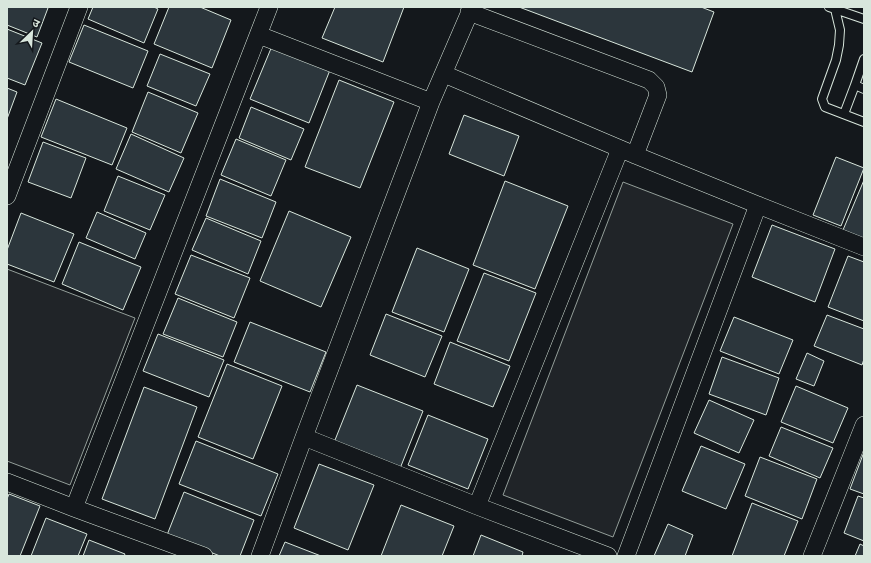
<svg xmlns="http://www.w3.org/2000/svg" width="871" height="563" font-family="Ubuntu,'Noto Sans Devanagari',sans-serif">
<rect width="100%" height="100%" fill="#14181c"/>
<path fill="#202428" stroke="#939e99" d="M 623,182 L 733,224 L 613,537 L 503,495 Z
M 7,269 L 135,318 L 70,485 L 7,461 Z"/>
<path fill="#2c363c" stroke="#d8e6dc" d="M 7,7 L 45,7 L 48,8 L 37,37 L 7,25 Z
M 93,7 L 154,7 L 158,9 L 144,43 L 88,19 Z
M 169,7 L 200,7 L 231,20 L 212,68 L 154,44 Z
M 335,7 L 404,7 L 383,62 L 322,38 Z
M 519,7 L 701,7 L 714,12 L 692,72 Z
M 84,25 L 148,51 L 133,88 L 69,62 Z
M 7,29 L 42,43 L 25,85 L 7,78 Z
M 272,46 L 330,70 L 309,123 L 250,99 Z
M 160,54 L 210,74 L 196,106 L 147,86 Z
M 339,80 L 394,102 L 360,188 L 305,167 Z
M 7,88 L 17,92 L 7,119 Z
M 148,92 L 198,113 L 181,153 L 132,132 Z
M 56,99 L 127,128 L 112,165 L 41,137 Z
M 251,107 L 304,129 L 291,160 L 239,138 Z
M 464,115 L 519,136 L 504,176 L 449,154 Z
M 131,134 L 184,158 L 169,192 L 116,169 Z
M 236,139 L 286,160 L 271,196 L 221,175 Z
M 43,142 L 86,158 L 71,198 L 28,182 Z
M 836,157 L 864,168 L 841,226 L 813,215 Z
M 118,176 L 165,195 L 150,230 L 104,211 Z
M 220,179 L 276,202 L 262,238 L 206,216 Z
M 864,180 L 864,239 L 843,230 Z
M 505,181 L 568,206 L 535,289 L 473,265 Z
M 289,211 L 351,237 L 321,307 L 260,281 Z
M 97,212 L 146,233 L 135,259 L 86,238 Z
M 21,213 L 74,234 L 54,282 L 7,264 L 7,250 Z
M 206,218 L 261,241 L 248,274 L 192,250 Z
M 772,225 L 835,249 L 815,302 L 752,277 Z
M 79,242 L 141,267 L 123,310 L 62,284 Z
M 417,248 L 469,269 L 444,332 L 392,312 Z
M 191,255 L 250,278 L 234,318 L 175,294 Z
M 848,256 L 864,262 L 864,321 L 828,307 Z
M 484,273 L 536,293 L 509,361 L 457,341 Z
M 178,298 L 237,322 L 223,357 L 163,334 Z
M 386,314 L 442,336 L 425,377 L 370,355 Z
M 827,315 L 864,329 L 864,359 L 862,365 L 814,346 Z
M 734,317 L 793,340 L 779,374 L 720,351 Z
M 250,322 L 326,352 L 310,392 L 234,362 Z
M 158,334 L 224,360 L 209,397 L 143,371 Z
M 450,342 L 510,366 L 493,407 L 434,384 Z
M 807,353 L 824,361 L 814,386 L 796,379 Z
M 722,357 L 779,378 L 766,415 L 709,394 Z
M 227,364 L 282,386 L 253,459 L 198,437 Z
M 357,385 L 423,411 L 399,471 L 333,445 Z
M 796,386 L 848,408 L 833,443 L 781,422 Z
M 144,387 L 197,407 L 155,519 L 102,499 Z
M 709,400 L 754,420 L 739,453 L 694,433 Z
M 428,415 L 488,439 L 468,489 L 408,465 Z
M 781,427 L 833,448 L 820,478 L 769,456 Z
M 196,441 L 278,474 L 261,516 L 179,484 Z
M 701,446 L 745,464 L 726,509 L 682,491 Z
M 864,452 L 864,494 L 850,489 Z
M 760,457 L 817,479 L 802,519 L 745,496 Z
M 319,464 L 374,485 L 348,550 L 294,528 Z
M 184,492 L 254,520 L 240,556 L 220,556 L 167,535 Z
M 9,494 L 40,506 L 20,556 L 7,556 L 7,499 Z
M 858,496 L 864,498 L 864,541 L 844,533 Z
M 752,503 L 798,521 L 784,556 L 732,556 Z
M 401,505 L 454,526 L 442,556 L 381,556 Z
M 46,518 L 87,534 L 78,556 L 31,556 Z
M 668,524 L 693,535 L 685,556 L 654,556 Z
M 481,535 L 523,552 L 522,556 L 473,556 Z
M 89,540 L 125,554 L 124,556 L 83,556 Z
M 285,542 L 321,556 L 279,556 Z
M 860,544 L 864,546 L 864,556 L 855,556 Z"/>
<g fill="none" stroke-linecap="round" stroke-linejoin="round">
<defs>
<path id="lane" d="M 829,7 L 864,19
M 835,9 L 840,30 L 839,45 L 836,60 L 822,99 L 825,107 L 864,122
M 864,59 L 855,85 L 864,89
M 844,114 L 855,85"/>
<path id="street" d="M 469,12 L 649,80 L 656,87 L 658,95 L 635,155
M 259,35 L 431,102
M 444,74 L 635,155 L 758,205 L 864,247
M 7,196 L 79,7
M 304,437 L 477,506 L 608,556
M 7,482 L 74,508 L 204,556
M 477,506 L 620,149
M 74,508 L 269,7
M 260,556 L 304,437 L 431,102 L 472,7
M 626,556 L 758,205
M 812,556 L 864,425"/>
</defs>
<use href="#lane" stroke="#d8e6dc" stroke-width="10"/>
<use href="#street" stroke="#d8e6dc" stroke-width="18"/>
<use href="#lane" stroke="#14181c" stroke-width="8"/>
<use href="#street" stroke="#14181c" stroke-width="17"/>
</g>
<rect width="871" height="563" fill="none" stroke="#d8e6dc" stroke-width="16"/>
<g transform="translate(32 32) rotate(25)" stroke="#14181c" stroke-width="3" paint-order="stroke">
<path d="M0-3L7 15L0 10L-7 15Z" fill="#d8e6dc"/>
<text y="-6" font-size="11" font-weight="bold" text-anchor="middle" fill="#d8e6dc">उ</text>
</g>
</svg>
